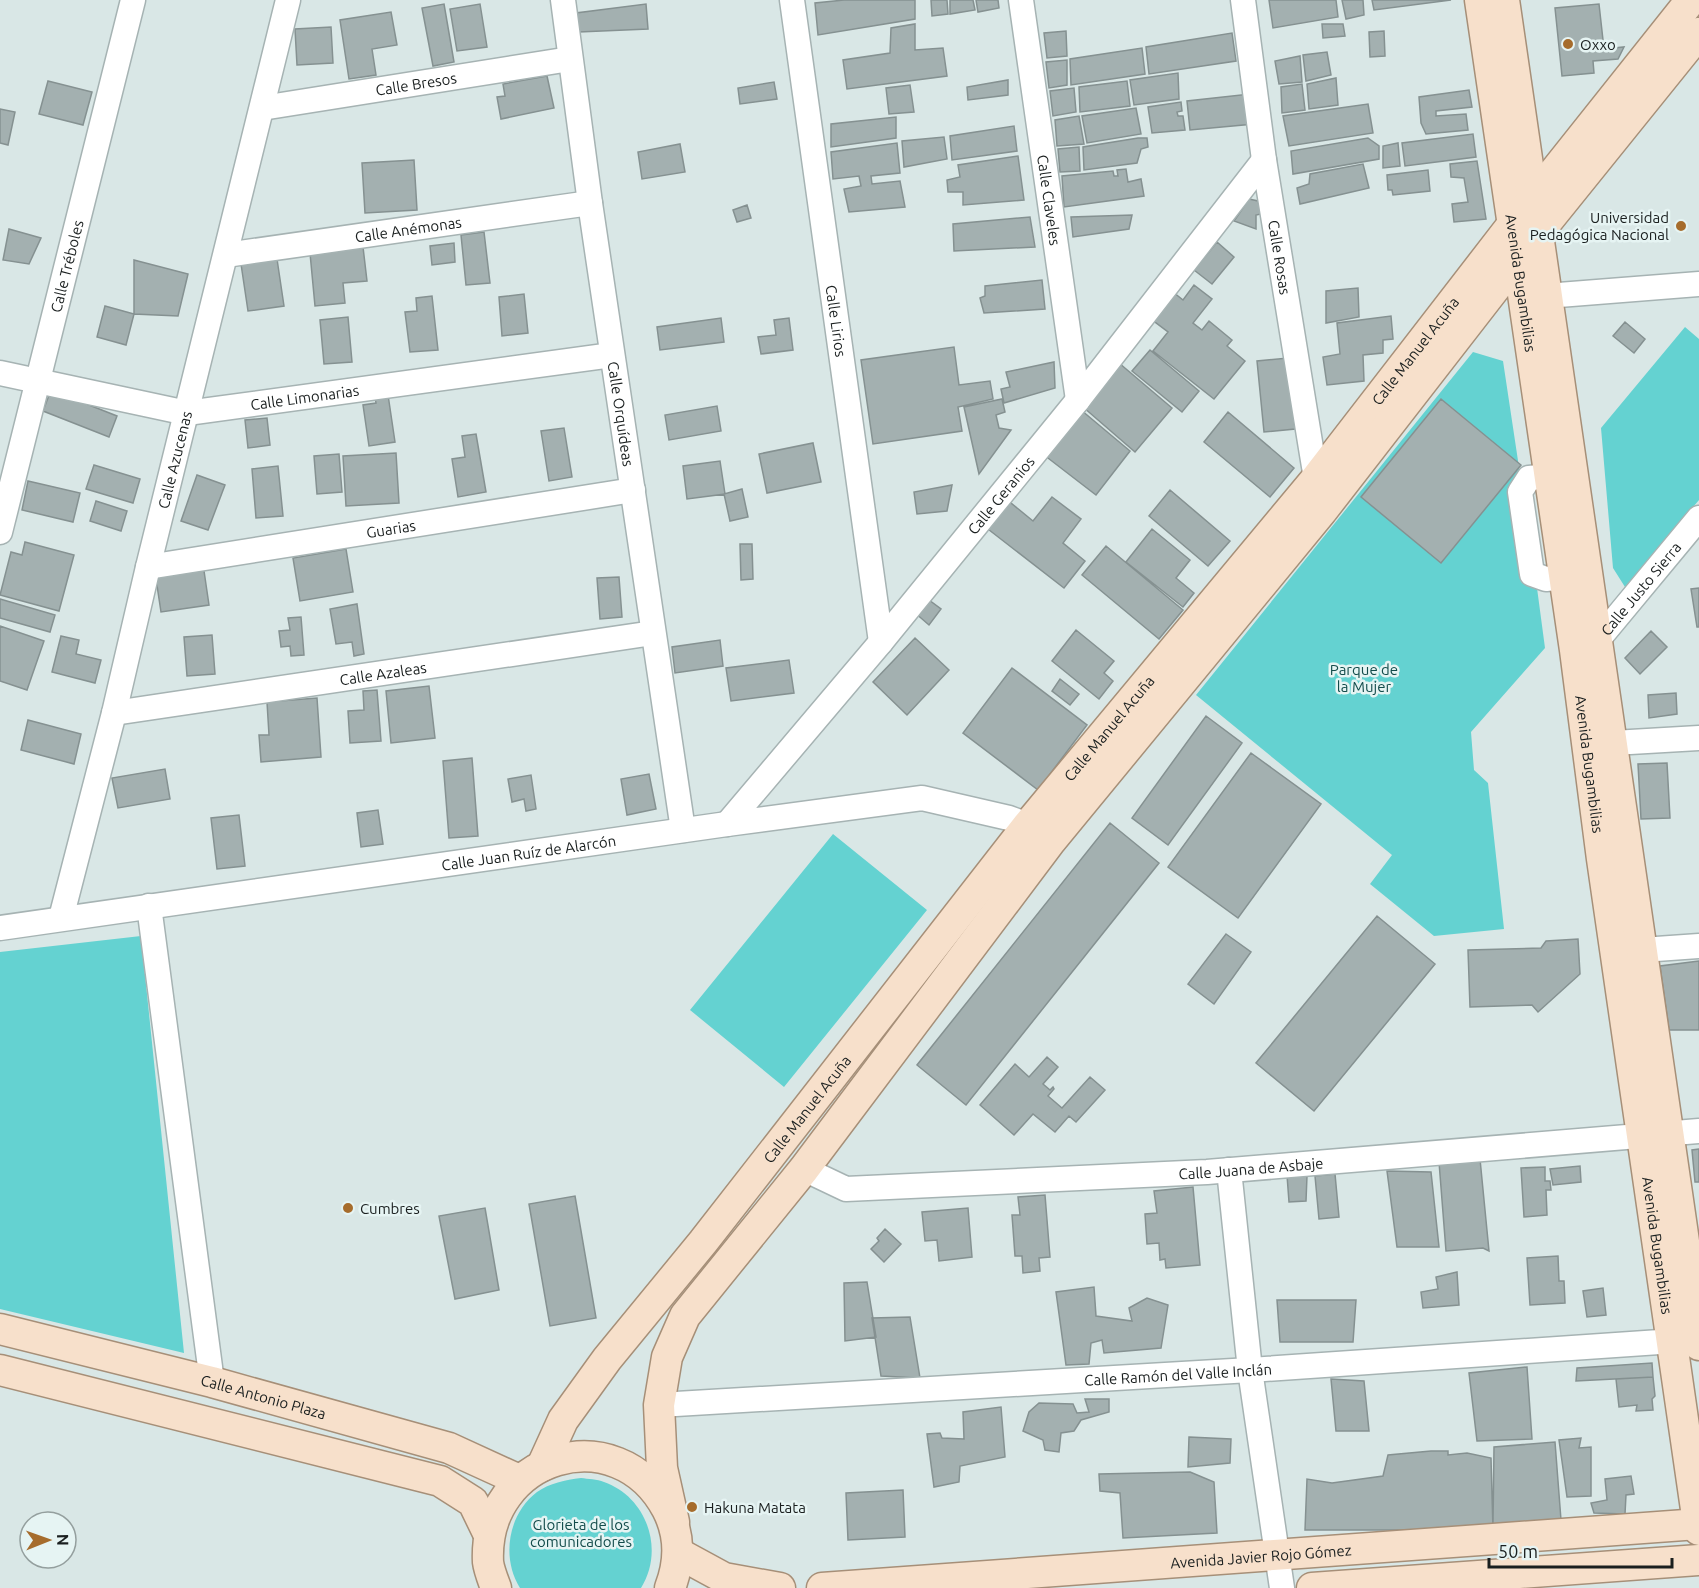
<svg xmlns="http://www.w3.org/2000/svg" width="1699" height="1588" font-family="Ubuntu,sans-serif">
<rect width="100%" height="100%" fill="#d9e7e6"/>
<path fill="#64d2d1" d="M 1685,327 L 1699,339 L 1699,500 L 1625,587 L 1613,568 L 1601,428 Z
M 1473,352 L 1503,361 L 1520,474 L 1508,489 L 1521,582 L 1537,588 L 1545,648 L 1471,732 L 1474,770 L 1488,783 L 1504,929 L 1434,936 L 1370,884 L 1392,855 L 1196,695 Z
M 833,834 L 927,910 L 784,1087 L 690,1010 Z
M 141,936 L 184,1353 L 0,1309 L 0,952 Z
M 581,1478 C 588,1479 597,1479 604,1482 C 647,1497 665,1550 641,1588 L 520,1588 C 501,1558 508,1514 537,1492 C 550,1483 565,1480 581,1478 Z"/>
<path fill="#a3b0b0" stroke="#859191" stroke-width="1.5" d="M 844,0 L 915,0 L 915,19 L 818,35 L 815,3 Z
M 931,0 L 947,0 L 948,14 L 932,16 Z
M 950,0 L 973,0 L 975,10 L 950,14 Z
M 976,0 L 998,0 L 999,8 L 978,12 Z
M 1269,0 L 1336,0 L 1338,17 L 1273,28 Z
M 1342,0 L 1363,0 L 1364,15 L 1346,19 Z
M 1372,0 L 1451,0 L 1374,10 Z
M 444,4 L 454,62 L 433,66 L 422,8 Z
M 480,4 L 487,47 L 457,51 L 450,9 Z
M 646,4 L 648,29 L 579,32 L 576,13 Z
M 1599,4 L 1604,49 L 1624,47 L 1618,59 L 1593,61 L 1594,73 L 1562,76 L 1555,8 Z
M 391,12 L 397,45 L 372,49 L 376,75 L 349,79 L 340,20 Z
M 915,24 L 915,50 L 943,48 L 947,76 L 847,89 L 843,60 L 890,53 L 891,28 Z
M 1322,24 L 1343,24 L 1345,36 L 1323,38 Z
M 331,27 L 333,63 L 297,65 L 295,29 Z
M 1066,31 L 1067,56 L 1047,58 L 1044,33 Z
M 1384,31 L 1385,56 L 1370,57 L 1369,32 Z
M 1232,33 L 1236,61 L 1149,74 L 1146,47 Z
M 1142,48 L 1145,74 L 1071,85 L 1070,59 Z
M 1327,52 L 1331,75 L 1306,81 L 1303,55 Z
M 1300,56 L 1302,82 L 1279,84 L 1275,61 Z
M 1067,60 L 1067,85 L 1049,88 L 1046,62 Z
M 1178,73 L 1179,99 L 1134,105 L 1130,80 Z
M 547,76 L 554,108 L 501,119 L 497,97 L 505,96 L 503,84 Z
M 1336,78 L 1338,105 L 1309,109 L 1307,84 Z
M 1008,80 L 1008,95 L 968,100 L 967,87 Z
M 48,81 L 92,92 L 83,125 L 39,114 Z
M 1127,81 L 1130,106 L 1080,112 L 1079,87 Z
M 774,82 L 777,99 L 740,104 L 738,88 Z
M 1302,84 L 1305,110 L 1282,113 L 1281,87 Z
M 910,85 L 914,112 L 889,114 L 886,88 Z
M 1074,88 L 1076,112 L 1053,116 L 1050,91 Z
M 1469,90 L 1472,107 L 1436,111 L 1436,116 L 1466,114 L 1468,130 L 1426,134 L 1421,123 L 1419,97 Z
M 1250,94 L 1254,124 L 1190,130 L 1187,101 Z
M 1181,102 L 1182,111 L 1177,112 L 1178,116 L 1183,116 L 1185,130 L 1152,133 L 1148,107 Z
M 1368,104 L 1373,133 L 1289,146 L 1283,116 Z
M 1136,108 L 1141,134 L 1087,143 L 1082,116 Z
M 0,109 L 15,112 L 8,145 L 0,143 Z
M 1079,116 L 1084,144 L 1057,146 L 1055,120 Z
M 896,117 L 896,138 L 831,147 L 831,124 Z
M 1014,126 L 1017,151 L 952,160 L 950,136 Z
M 1473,134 L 1476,157 L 1405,166 L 1402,143 Z
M 944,137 L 947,159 L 904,167 L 902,141 Z
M 1138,138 L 1147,138 L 1148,147 L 1141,149 L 1137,163 L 1084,170 L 1083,147 Z
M 1368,138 L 1379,146 L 1379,159 L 1293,174 L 1291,151 Z
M 897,143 L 900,173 L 871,176 L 872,184 L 900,181 L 905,207 L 849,212 L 844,189 L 861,186 L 859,176 L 833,179 L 831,152 Z
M 1398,143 L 1400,166 L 1383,168 L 1383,146 Z
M 680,144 L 685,172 L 642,179 L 638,152 Z
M 1079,147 L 1080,171 L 1060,172 L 1058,149 Z
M 1018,156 L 1024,200 L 963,205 L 963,192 L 948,192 L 947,180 L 960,177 L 958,165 Z
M 414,160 L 417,210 L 365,213 L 362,163 Z
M 1477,161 L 1486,219 L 1454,222 L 1452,204 L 1468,202 L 1464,178 L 1451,177 L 1450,164 Z
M 1363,164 L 1369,188 L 1300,204 L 1297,188 L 1309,184 L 1310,174 Z
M 1126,169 L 1128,182 L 1141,179 L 1144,196 L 1064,207 L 1062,176 L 1113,171 L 1114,176 L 1118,176 L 1117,170 Z
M 1428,170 L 1430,191 L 1393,195 L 1392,190 L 1388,190 L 1387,175 Z
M 1249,199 L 1258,201 L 1261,214 L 1256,215 L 1256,229 L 1234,221 Z
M 747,205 L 751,218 L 737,222 L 733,210 Z
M 1132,215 L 1129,229 L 1073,237 L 1071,217 Z
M 1030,217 L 1035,247 L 954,251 L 953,224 Z
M 9,229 L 41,238 L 29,264 L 3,260 Z
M 484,232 L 490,283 L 466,285 L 461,235 Z
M 1217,242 L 1234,257 L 1212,284 L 1194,270 Z
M 454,243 L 455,262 L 432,265 L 430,246 Z
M 363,247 L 367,281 L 343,283 L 345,303 L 315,306 L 310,253 Z
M 277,259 L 284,306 L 248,311 L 241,264 Z
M 134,260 L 188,274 L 178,316 L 134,314 Z
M 1042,280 L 1045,309 L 984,313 L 980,298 L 985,296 L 985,286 Z
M 1194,285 L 1212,299 L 1193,323 L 1202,330 L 1209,321 L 1232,340 L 1227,346 L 1245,361 L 1214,399 L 1153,351 L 1168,332 L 1151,319 L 1173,292 L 1183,300 Z
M 1358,288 L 1359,317 L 1326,323 L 1326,291 Z
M 524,294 L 528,333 L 502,336 L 499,297 Z
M 432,296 L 438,350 L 410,352 L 405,312 L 417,311 L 416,298 Z
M 105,306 L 134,314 L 126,345 L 97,337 Z
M 1391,316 L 1393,339 L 1383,340 L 1383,353 L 1363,355 L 1364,381 L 1327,385 L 1323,357 L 1340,354 L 1337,323 Z
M 348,317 L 352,362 L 324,364 L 320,320 Z
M 721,318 L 724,342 L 660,350 L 657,327 Z
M 789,318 L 793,350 L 761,354 L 758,337 L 776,335 L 774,320 Z
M 1625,322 L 1645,339 L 1634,353 L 1613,336 Z
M 954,347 L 959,385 L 990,381 L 993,399 L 958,407 L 962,431 L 873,444 L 861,360 Z
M 1150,350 L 1199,391 L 1182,412 L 1132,371 Z
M 1288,358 L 1295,429 L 1264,432 L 1257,361 Z
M 1054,362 L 1055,388 L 1004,403 L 1001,389 L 1010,387 L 1006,372 Z
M 1119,363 L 1172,408 L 1135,452 L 1083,407 Z
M 387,388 L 395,442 L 369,446 L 363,405 L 376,403 L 374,390 Z
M 51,390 L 117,416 L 109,437 L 43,411 Z
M 1002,399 L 1005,412 L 996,415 L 999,428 L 1011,430 L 979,474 L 964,407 Z
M 1441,399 L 1521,465 L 1441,563 L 1361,497 Z
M 717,406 L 721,431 L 669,440 L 665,415 Z
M 1081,410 L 1130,451 L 1096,495 L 1044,455 Z
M 1228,412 L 1294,468 L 1270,497 L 1204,442 Z
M 267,418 L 270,445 L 248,448 L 245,420 Z
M 564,428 L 572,477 L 549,481 L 541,431 Z
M 476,434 L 486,492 L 458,497 L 452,459 L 465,457 L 462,436 Z
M 813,443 L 821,482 L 767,493 L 759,454 Z
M 396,453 L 399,503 L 346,506 L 343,456 Z
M 339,454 L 342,492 L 317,494 L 314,456 Z
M 720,461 L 725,494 L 687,499 L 683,466 Z
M 94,465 L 140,479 L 133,503 L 86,489 Z
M 278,466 L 283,516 L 256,518 L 252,469 Z
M 197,475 L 225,485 L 208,530 L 181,521 Z
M 28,481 L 80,493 L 73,522 L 22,510 Z
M 952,485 L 947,511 L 917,514 L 914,492 Z
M 742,489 L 748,517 L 730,521 L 724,494 Z
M 1170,490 L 1230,541 L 1208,566 L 1149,516 Z
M 1052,497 L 1081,519 L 1063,543 L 1085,561 L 1064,588 L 984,526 L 1006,499 L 1033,521 Z
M 96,501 L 127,511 L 121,531 L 90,521 Z
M 1152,529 L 1190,560 L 1176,578 L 1194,593 L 1183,607 L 1126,562 Z
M 25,542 L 74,555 L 59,611 L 0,595 L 11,552 L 22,555 Z
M 740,544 L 752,544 L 753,579 L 741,580 Z
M 1106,546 L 1183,610 L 1159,639 L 1082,575 Z
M 346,549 L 353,592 L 300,601 L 293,558 Z
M 203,564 L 209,605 L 161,612 L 155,572 Z
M 619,577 L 622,617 L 600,619 L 597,578 Z
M 1699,588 L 1699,627 L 1697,627 L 1691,589 Z
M 925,597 L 941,609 L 929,625 L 914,612 Z
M 0,599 L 55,615 L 50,632 L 0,618 Z
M 357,604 L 364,654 L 354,656 L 352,642 L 336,644 L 330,609 Z
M 301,617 L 304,655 L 291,656 L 290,646 L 281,647 L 279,631 L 290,630 L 288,618 Z
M 0,626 L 44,641 L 27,690 L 0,681 Z
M 1076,630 L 1114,661 L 1104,673 L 1113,681 L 1099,699 L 1052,661 Z
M 1651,631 L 1667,647 L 1640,674 L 1625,658 Z
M 212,635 L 215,674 L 187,676 L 184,637 Z
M 61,636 L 79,640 L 76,654 L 101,660 L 95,683 L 52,672 Z
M 915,638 L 949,670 L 907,715 L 873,682 Z
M 720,640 L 723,666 L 675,673 L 672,647 Z
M 789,660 L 794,693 L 731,701 L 726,668 Z
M 1012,668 L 1087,725 L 1038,790 L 963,733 Z
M 1060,679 L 1079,694 L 1070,705 L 1052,691 Z
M 429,686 L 435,738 L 391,743 L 386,691 Z
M 377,690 L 381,741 L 350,743 L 348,711 L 364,710 L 363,691 Z
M 1676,693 L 1677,714 L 1649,718 L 1648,695 Z
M 317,698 L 321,757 L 261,762 L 259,735 L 269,735 L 267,702 Z
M 1206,716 L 1242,743 L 1168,845 L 1132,818 Z
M 28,720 L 81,734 L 74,764 L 21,750 Z
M 1251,753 L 1321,804 L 1238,918 L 1168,867 Z
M 472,758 L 478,836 L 449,838 L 443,761 Z
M 1667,763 L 1670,818 L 1641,819 L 1638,764 Z
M 165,769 L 170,799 L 118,808 L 112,778 Z
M 649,774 L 656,809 L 627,815 L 621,779 Z
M 531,775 L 536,809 L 526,811 L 524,799 L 512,802 L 508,779 Z
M 378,810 L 383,844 L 361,847 L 357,813 Z
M 239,815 L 245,866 L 217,869 L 211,818 Z
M 1110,823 L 1159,863 L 966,1105 L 917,1065 Z
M 1377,916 L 1435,964 L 1314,1111 L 1256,1063 Z
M 1226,934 L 1251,952 L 1214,1004 L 1188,984 Z
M 1578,939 L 1580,974 L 1538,1012 L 1532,1005 L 1470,1007 L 1468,950 L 1541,948 L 1546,941 Z
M 1699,961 L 1699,1030 L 1669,1030 L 1660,966 Z
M 1047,1057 L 1058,1067 L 1043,1084 L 1050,1090 L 1053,1087 L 1054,1089 L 1048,1096 L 1062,1108 L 1090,1077 L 1105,1090 L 1076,1122 L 1069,1116 L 1055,1132 L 1033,1114 L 1014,1135 L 980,1105 L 1015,1064 L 1029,1077 Z
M 1699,1149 L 1699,1182 L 1695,1182 L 1692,1150 Z
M 1480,1159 L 1489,1251 L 1483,1248 L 1446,1251 L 1439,1162 Z
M 1580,1166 L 1581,1182 L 1553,1185 L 1550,1169 Z
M 1545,1167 L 1545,1181 L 1550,1181 L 1551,1190 L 1546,1190 L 1547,1215 L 1524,1217 L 1521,1168 Z
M 1387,1171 L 1431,1172 L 1439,1247 L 1397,1247 Z
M 1335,1174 L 1339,1217 L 1319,1219 L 1315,1176 Z
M 1287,1175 L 1307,1176 L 1306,1201 L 1289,1202 Z
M 1193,1187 L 1200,1265 L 1166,1268 L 1165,1259 L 1160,1260 L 1159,1243 L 1147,1244 L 1145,1214 L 1157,1213 L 1154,1191 Z
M 1045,1195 L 1050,1257 L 1039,1258 L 1040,1271 L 1023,1273 L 1022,1256 L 1015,1256 L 1012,1215 L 1020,1215 L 1018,1197 Z
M 575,1196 L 596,1318 L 550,1326 L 529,1204 Z
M 485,1208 L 499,1290 L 455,1299 L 439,1216 Z
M 968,1208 L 972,1257 L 939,1261 L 937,1240 L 925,1241 L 922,1212 Z
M 885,1229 L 901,1244 L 884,1262 L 871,1249 L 879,1241 L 877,1238 Z
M 1558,1256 L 1559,1281 L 1564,1281 L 1565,1303 L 1530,1305 L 1527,1258 Z
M 1457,1272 L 1459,1305 L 1423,1308 L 1421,1292 L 1438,1289 L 1436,1277 Z
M 867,1282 L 876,1337 L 845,1341 L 844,1283 Z
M 1094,1287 L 1096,1316 L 1132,1321 L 1129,1308 L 1147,1298 L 1168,1305 L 1161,1348 L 1104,1353 L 1102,1340 L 1091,1343 L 1089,1364 L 1066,1365 L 1056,1292 Z
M 1603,1288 L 1606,1315 L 1587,1317 L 1583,1291 Z
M 1277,1300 L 1356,1300 L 1353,1342 L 1280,1342 Z
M 910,1317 L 920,1378 L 881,1376 L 872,1318 Z
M 1652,1363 L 1653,1377 L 1576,1381 L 1577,1368 Z
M 1527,1367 L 1532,1439 L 1477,1441 L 1469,1373 Z
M 1653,1377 L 1655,1396 L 1652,1399 L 1653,1410 L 1636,1411 L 1637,1405 L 1619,1407 L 1616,1379 Z
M 1331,1379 L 1364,1381 L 1369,1431 L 1336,1431 Z
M 1085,1399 L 1109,1399 L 1109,1412 L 1081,1420 L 1074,1431 L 1061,1433 L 1059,1452 L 1045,1450 L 1043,1440 L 1023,1431 L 1029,1412 L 1039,1403 L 1073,1404 L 1077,1413 L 1089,1412 Z
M 1001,1407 L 1005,1457 L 960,1466 L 959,1482 L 934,1487 L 927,1434 L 940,1433 L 942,1438 L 964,1439 L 963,1412 Z
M 1189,1437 L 1231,1439 L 1230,1463 L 1188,1467 Z
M 1581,1438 L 1579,1448 L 1591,1447 L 1591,1496 L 1567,1497 L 1559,1440 Z
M 1555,1442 L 1561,1520 L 1493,1525 L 1494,1447 Z
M 1431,1451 L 1448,1451 L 1448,1455 L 1467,1453 L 1491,1458 L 1493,1530 L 1305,1530 L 1307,1479 L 1332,1483 L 1383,1476 L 1388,1455 Z
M 1190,1472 L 1214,1482 L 1217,1533 L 1123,1538 L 1120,1493 L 1100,1491 L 1099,1474 Z
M 1631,1476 L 1634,1494 L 1626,1495 L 1625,1514 L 1594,1513 L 1591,1503 L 1607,1500 L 1605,1479 Z
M 903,1490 L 905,1537 L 848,1540 L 846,1493 Z"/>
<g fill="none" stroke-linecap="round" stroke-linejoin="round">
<defs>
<g id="minor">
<path id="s1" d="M 563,0 L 590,203 L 683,830"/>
<path id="s2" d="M 792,0 L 881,642"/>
<path id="s3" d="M 1021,0 L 1078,400"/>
<path id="s4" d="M 1243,0 L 1264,160 L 1318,491"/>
<path id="s5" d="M 262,108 L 570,59"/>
<path id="s6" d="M 226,255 L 590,203"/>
<path d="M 1546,296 L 1699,284"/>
<path id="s7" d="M 0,373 L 187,413 L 612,355"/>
<path d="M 1549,476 L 1529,478 L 1520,492 L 1532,574 L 1546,579 L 1564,577"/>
<path id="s8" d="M 0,532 L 133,0"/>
<path id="s9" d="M 148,567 L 633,490"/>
<path id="s10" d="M 1586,645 L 1597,641 L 1699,518"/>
<path id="s11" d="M 114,713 L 653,633"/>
<path d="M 1613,743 L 1699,738"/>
<path id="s12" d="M 727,824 L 881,642 L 1078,400 L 1264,160"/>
<path d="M 149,906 L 212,1382"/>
<path id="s13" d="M 61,918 L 114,713 L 148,567 L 288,0"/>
<path id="s14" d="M 0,928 L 727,824 L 922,798 L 1009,818 L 1028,825 L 1041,835"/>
<path d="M 1642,950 L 1699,946"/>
<path id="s15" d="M 804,1169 L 846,1189 L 1207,1172 L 1699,1131"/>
<path d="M 1229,1170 L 1250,1370 L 1282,1588"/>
<path id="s16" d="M 659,1405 L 1250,1370 L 1689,1340"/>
</g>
<g id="major">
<path id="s17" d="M 1480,0 L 1575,650 L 1602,859 L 1699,1530"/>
<path d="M 1504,0 L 1699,1345"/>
<path id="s18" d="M 0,1329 L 212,1382 L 449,1448 L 519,1480"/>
<path d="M 0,1370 L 440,1481 L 473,1502 L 489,1535"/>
<path id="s19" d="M 542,1466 L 563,1420 L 607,1359 L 703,1242 L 1028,825 L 1315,480 L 1512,225 L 1691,0"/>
<path d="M 674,1522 L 662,1468 L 659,1405 L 667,1357 L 685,1316 L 804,1169 L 1050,842 L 1322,511 L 1537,234 L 1699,33"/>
<path d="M 678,1553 L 724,1578 L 780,1588"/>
<path d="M 496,1588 C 493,1580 489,1570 488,1562 C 483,1456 617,1415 667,1509 C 680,1534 680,1562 670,1588"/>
<path id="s20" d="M 822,1588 L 1699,1524"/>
<path d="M 1312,1588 L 1699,1560"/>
</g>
</defs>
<use href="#minor" stroke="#a6b3b3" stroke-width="27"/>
<use href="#major" stroke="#a68f78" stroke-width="33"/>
<use href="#minor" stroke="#fff" stroke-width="24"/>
<use href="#major" stroke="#f7e0cb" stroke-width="30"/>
</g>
<g fill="#a66c2c" stroke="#e6f4f3" stroke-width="2">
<circle cx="1568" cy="44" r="6"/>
<circle cx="1681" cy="226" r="6"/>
<circle cx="348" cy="1208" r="6"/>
<circle cx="692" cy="1507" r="6"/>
</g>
<g text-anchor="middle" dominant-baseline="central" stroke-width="5" stroke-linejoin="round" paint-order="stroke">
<g font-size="15" fill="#1a1f1f" stroke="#e6f4f3" text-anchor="start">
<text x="1580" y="44">Oxxo</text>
<text x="1669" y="217" text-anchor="end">Universidad<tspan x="1669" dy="17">Pedagógica Nacional</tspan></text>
<text x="360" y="1208">Cumbres</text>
<text x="704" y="1507">Hakuna Matata</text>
</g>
<g font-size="15" fill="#1a1f1f" stroke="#e6f4f3">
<text stroke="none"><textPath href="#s5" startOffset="156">Calle Bresos</textPath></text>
<text stroke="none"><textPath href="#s3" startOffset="202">Calle Claveles</textPath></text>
<text stroke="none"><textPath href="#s6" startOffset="184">Calle Anémonas</textPath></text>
<text stroke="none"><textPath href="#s4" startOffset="260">Calle Rosas</textPath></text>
<text stroke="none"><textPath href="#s8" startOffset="274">Calle Tréboles</textPath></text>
<text stroke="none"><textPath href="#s17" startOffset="286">Avenida Bugambilias</textPath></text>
<text stroke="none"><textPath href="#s2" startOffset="324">Calle Lirios</textPath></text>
<text stroke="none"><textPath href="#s19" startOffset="1418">Calle Manuel Acuña</textPath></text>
<text stroke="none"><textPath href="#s7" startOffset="310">Calle Limonarias</textPath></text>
<text stroke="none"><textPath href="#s1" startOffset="418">Calle Orquídeas</textPath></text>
<text stroke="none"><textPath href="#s13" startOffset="472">Calle Azucenas</textPath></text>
<text stroke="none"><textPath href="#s12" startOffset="428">Calle Geranios</textPath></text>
<text stroke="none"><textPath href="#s9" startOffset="246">Guarias</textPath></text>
<text stroke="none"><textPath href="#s10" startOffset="80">Calle Justo Sierra</textPath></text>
<text stroke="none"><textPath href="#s11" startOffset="272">Calle Azaleas</textPath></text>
<text stroke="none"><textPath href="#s19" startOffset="932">Calle Manuel Acuña</textPath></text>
<text stroke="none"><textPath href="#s17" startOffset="772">Avenida Bugambilias</textPath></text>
<text stroke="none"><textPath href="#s14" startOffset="534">Calle Juan Ruíz de Alarcón</textPath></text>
<text stroke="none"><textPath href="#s19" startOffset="446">Calle Manuel Acuña</textPath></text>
<text stroke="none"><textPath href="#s15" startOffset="452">Calle Juana de Asbaje</textPath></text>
<text stroke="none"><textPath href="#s17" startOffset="1258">Avenida Bugambilias</textPath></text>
<text stroke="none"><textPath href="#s16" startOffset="520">Calle Ramón del Valle Inclán</textPath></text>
<text stroke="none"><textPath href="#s18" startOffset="272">Calle Antonio Plaza</textPath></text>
<text stroke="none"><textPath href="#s20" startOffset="440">Avenida Javier Rojo Gómez</textPath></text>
</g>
<g font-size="15" fill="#134c4b" stroke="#e6f4f3">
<text x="1364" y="669">Parque de<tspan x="1364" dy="17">la Mujer</tspan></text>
<text x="581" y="1524">Glorieta de los<tspan x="581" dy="17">comunicadores</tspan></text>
</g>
</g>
<g transform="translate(48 1540) rotate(89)"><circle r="28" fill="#e6f4f3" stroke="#949f9e" stroke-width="1.5"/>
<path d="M0-4.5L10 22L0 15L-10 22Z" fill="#a66c2c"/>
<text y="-9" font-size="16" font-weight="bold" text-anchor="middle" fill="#1a1f1f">N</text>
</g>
<path d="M1489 1558v9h183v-9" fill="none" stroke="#1a1f1f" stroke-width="3"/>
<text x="1498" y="1558" font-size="18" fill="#1a1f1f" stroke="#e6f4f3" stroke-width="4.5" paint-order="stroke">50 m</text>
</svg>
